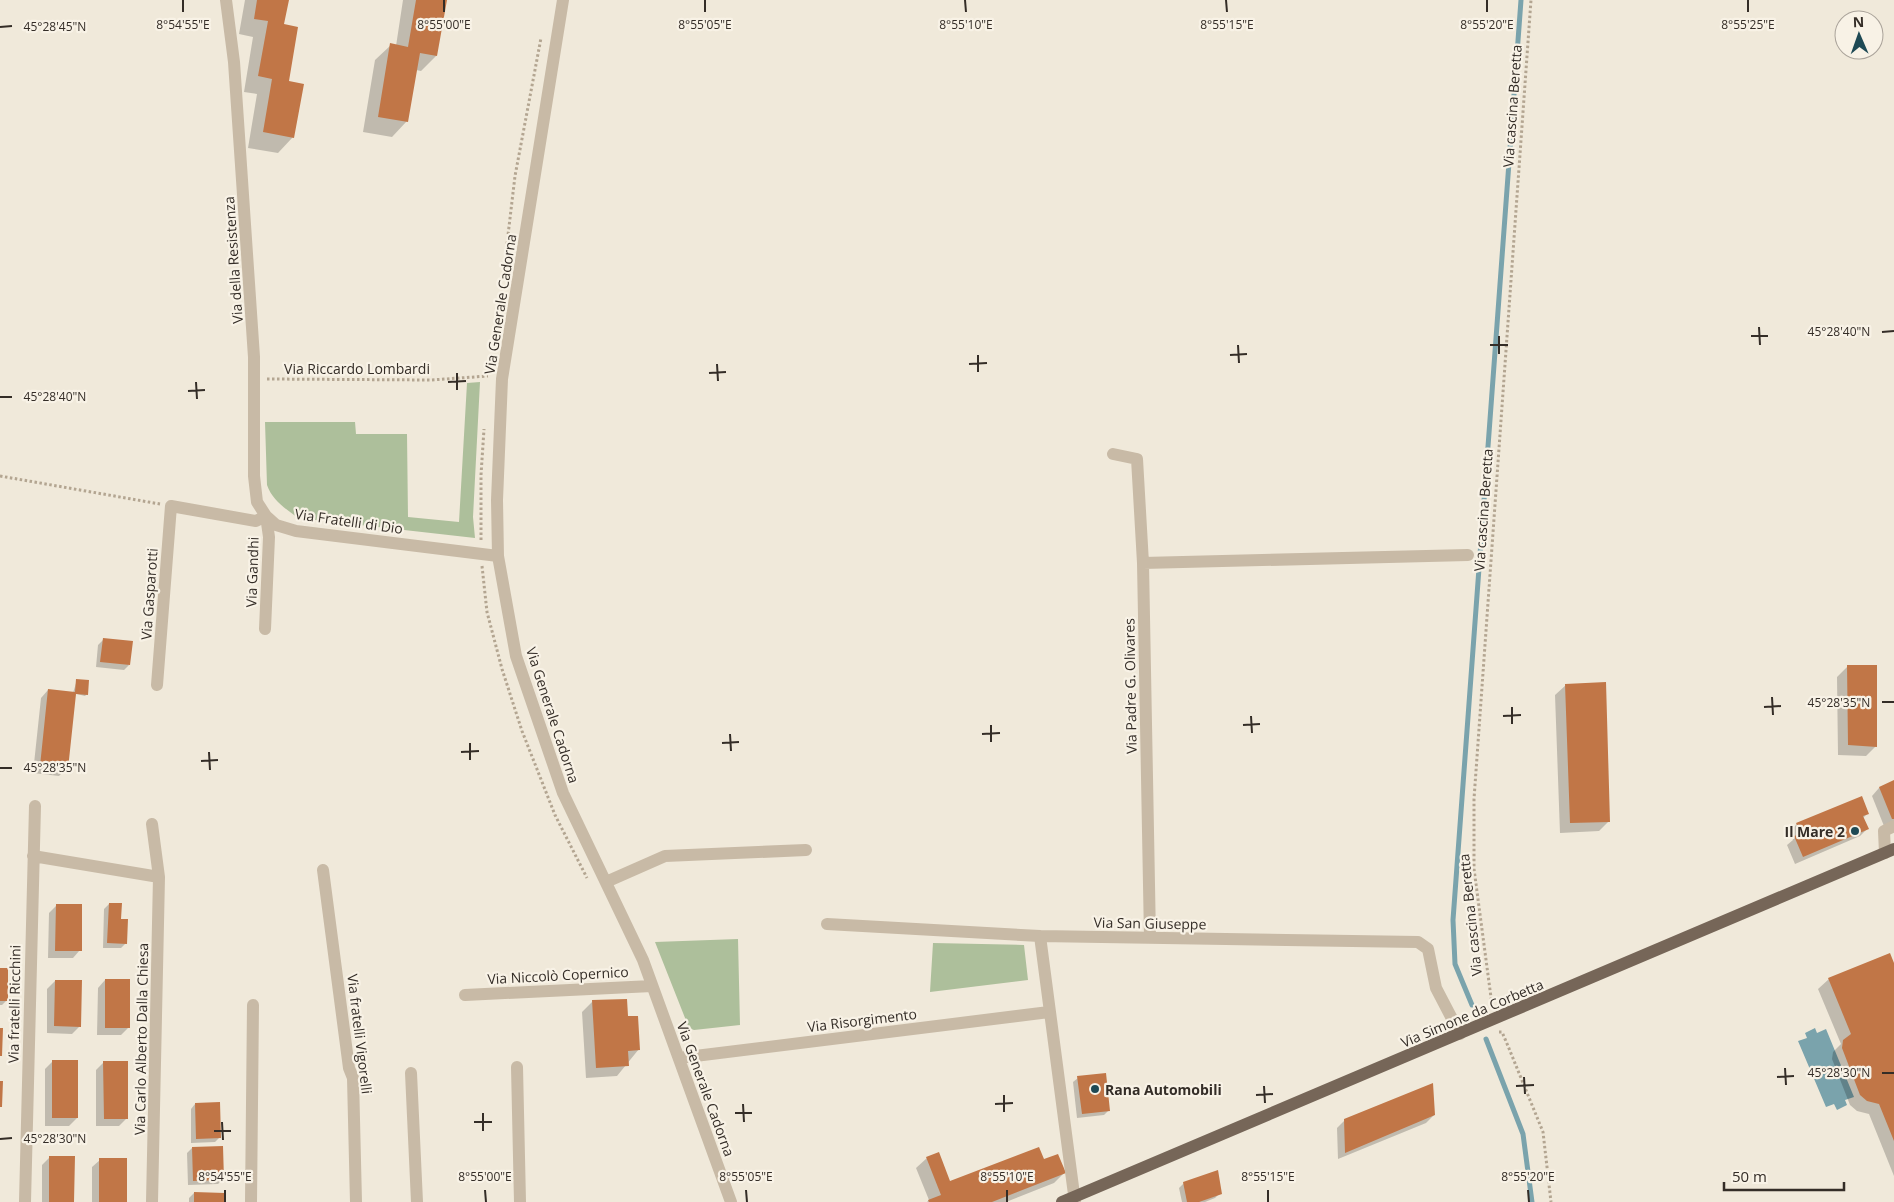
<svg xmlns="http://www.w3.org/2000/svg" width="1894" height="1202" font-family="'Open Sans',sans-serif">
<rect width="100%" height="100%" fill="#f0e9da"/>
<path fill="#adbf9b" d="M 480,382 L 473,517 L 475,538 L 298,518 C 286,509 272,500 267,485 L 265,422 L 355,422 L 356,434 L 407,434 L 408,517 L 459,522 L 467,383 Z
M 738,939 L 740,1025 L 694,1030 L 689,1028 L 655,942 Z
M 933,943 L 1024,945 L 1028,980 L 930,992 Z"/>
<path fill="#7aa3ac" d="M 1815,1028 L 1817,1033 L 1826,1029 L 1854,1097 L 1845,1100 L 1847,1105 L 1837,1110 L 1834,1104 L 1826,1107 L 1798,1041 L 1807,1038 L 1805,1033 Z"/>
<path fill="#0003" d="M 245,0 L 287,0 L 283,25 L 293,137 L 278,153 L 248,148 L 257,94 L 244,92 L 253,37 L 239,34 Z
M 403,0 L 445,0 L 436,56 L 421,71 L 416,70 L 407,121 L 392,137 L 363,132 L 375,60 L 391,45 L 396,46 Z
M 103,640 L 129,665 L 124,670 L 96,667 L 98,645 Z
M 1848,666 L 1876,746 L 1866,756 L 1838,755 L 1837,677 Z
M 77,680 L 87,694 L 85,696 L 73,693 L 67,768 L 59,776 L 33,773 L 41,698 L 48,690 L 73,693 Z
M 1566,685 L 1609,821 L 1599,831 L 1560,833 L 1555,695 Z
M 1894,782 L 1894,822 L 1884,826 L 1872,796 L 1879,788 Z
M 1868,813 L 1863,818 L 1867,829 L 1860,836 L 1795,864 L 1787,845 L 1793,840 L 1789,832 L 1797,824 Z
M 109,904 L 120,920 L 126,943 L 121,948 L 103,948 L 104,909 Z
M 57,905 L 80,950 L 73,958 L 48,958 L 49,913 Z
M 1894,966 L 1894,1176 L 1869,1114 L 1857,1111 L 1850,1105 L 1832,1059 L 1833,1052 L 1841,1044 L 1818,989 L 1829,979 Z
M 0,969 L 7,1000 L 2,1005 L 0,1005 Z
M 105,980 L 128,1028 L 121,1035 L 97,1035 L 98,988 Z
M 55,981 L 80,1026 L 72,1034 L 47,1033 L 47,989 Z
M 593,1001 L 626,1017 L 639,1049 L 617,1076 L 586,1078 L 582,1012 Z
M 53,1061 L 77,1118 L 69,1126 L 45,1126 L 45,1069 Z
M 104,1062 L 127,1118 L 119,1126 L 96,1126 L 96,1070 Z
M 1078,1078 L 1109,1110 L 1104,1115 L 1077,1118 L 1073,1082 Z
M 195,1104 L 220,1137 L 215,1142 L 191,1143 L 191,1109 Z
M 1434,1115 L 1426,1123 L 1338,1159 L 1337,1128 L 1345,1120 Z
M 192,1148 L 223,1179 L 218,1184 L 188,1185 L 187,1153 Z
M 50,1157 L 73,1202 L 42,1202 L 42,1165 Z
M 927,1158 L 950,1183 L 1043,1160 L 1064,1173 L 1054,1183 L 1006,1202 L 927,1202 L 929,1200 L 916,1168 Z
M 100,1160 L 125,1202 L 92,1202 L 92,1167 Z
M 1184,1183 L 1220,1193 L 1215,1198 L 1205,1202 L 1182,1202 L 1179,1188 Z
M 194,1193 L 223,1202 L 189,1202 L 189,1198 Z"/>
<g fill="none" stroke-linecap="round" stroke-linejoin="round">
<path stroke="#7aa3ac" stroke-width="5" d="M 1472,1005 L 1455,964 L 1453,920 L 1521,0
M 1486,1039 L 1523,1134 L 1532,1202"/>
</g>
<path fill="#c17647" d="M 257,0 L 289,0 L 284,24 L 298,27 L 289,81 L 304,84 L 294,138 L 263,132 L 272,79 L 258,76 L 268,21 L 254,19 Z
M 416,0 L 447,0 L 437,56 L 420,53 L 408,122 L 378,117 L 390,43 L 408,47 Z
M 103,638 L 133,641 L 130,665 L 100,662 Z
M 1847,665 L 1877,665 L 1877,747 L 1848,745 Z
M 76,679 L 89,680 L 88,695 L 76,694 L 68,769 L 40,766 L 48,689 L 75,692 Z
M 1606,682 L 1610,822 L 1570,823 L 1565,684 Z
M 1894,780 L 1894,819 L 1892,819 L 1879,787 Z
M 1862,796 L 1869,814 L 1863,816 L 1869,829 L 1803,857 L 1794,836 L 1801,834 L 1796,823 Z
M 109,903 L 122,903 L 121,919 L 128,919 L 127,944 L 107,943 Z
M 56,904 L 82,904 L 82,951 L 55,951 Z
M 1890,953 L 1894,963 L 1894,1141 L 1879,1104 L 1867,1101 L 1860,1095 L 1842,1048 L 1843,1040 L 1851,1034 L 1828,978 Z
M 0,968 L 8,968 L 8,1001 L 0,1001 Z
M 105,979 L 130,979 L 130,1028 L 105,1028 Z
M 55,980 L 82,980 L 81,1027 L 54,1026 Z
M 627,999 L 628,1016 L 638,1016 L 640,1050 L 628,1051 L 629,1066 L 596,1068 L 592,1000 Z
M 0,1028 L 3,1028 L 2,1056 L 0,1056 Z
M 52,1060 L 78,1060 L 78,1118 L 52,1118 Z
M 103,1061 L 128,1061 L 128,1119 L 104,1119 Z
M 1106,1073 L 1110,1111 L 1082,1114 L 1077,1076 Z
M 0,1081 L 3,1081 L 2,1107 L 0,1107 Z
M 1433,1083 L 1435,1115 L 1345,1153 L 1344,1119 Z
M 220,1102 L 221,1138 L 196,1139 L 195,1103 Z
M 223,1146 L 224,1180 L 193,1181 L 192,1147 Z
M 1039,1147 L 1044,1159 L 1058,1154 L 1066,1173 L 992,1202 L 929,1202 L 928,1200 L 941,1195 L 926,1157 L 939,1152 L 950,1181 Z
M 49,1156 L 75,1156 L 74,1202 L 49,1202 Z
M 99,1158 L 127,1158 L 127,1202 L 99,1202 Z
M 1218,1170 L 1222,1194 L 1199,1202 L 1187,1202 L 1183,1182 Z
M 194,1192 L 225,1193 L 224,1202 L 194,1202 Z"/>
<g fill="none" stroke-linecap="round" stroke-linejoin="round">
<path stroke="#b3a591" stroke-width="3" stroke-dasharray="2.5 2.5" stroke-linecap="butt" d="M 504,269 L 515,176 L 541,38
M 267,379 L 431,380 L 488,376
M 0,476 L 160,504
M 481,540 L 481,475 L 484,429
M 482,566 L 487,612 L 502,669 L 522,731 L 555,815 L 587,878
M 1492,1005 L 1474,869 L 1474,799 L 1531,0
M 1499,1032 L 1502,1032 L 1508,1046 L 1543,1132 L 1551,1202"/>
<path stroke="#c8baa6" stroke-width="12" d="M 226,0 L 234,62 L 254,357 L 254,476 L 257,502 L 266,516 L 269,537 L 265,629
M 563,0 L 502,379 L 497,500 L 498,556 L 516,656 L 563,793 L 643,960 L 731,1202
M 1113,454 L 1137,459 L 1143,563 L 1150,938
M 1143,563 L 1468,555
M 157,685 L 171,506 L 256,521 L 266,516 L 276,525 L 296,531 L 498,556
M 152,824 L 159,877
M 1885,853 L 1884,831 L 1894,826
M 33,856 L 159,877 L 152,1202
M 323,870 L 349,1068 L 353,1078 L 356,1202
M 606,882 L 665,856 L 806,850
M 827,924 L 1040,936
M 465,995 L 652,986
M 679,1058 L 1049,1012
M 517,1067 L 520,1202
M 411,1073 L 417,1202
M 25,1202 L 35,806
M 251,1202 L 253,1005
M 1075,1202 L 1040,936 L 1418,942 L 1428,949 L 1436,988 L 1460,1034"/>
<path stroke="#766658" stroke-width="12" d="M 1062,1202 L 1894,849"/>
</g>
<path fill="none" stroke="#342d27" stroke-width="2" d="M 183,0 L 183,12M 444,0 L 444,12M 705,0 L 705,12M 965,0 L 966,12M 1226,0 L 1227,12M 1487,0 L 1487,12M 1748,0 L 1748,12M 0,27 L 12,26M 1759,327 L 1760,345M 1882,332 L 1894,331M 1499,336 L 1499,354M 1751,336 L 1768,336M 1238,345 L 1239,363M 1490,345 L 1508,345M 978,355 L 978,372M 1230,355 L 1247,354M 717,364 L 718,381M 969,364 L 987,363M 457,373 L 457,390M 709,373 L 726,372M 196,382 L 197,399M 448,382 L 466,381M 188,391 L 205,390M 0,397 L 12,397M 1772,697 L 1773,715M 1882,702 L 1894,702M 1512,707 L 1512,724M 1764,707 L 1781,706M 1251,716 L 1252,733M 1503,716 L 1521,715M 991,725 L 991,742M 1243,725 L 1260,724M 730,734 L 731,751M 982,734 L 1000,733M 470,743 L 470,760M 722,743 L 739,742M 209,752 L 210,770M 461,752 L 479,751M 201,761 L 218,760M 0,768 L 12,768M 1785,1068 L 1786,1085M 1882,1073 L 1894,1073M 1524,1077 L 1525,1094M 1777,1077 L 1794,1076M 1264,1086 L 1265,1103M 1516,1086 L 1534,1085M 1004,1095 L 1004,1112M 1256,1095 L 1273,1094M 743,1104 L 744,1122M 995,1104 L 1013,1103M 483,1113 L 483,1131M 735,1113 L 752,1113M 222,1122 L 223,1140M 474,1122 L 492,1122M 214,1131 L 231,1131M 0,1139 L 12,1138M 225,1190 L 225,1202M 485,1190 L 486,1202M 746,1190 L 747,1202M 1007,1190 L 1007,1202M 1268,1190 L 1268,1202M 1528,1190 L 1529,1202"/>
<g fill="#1e4954" stroke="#f8f2e6" stroke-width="2">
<circle cx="1855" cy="831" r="5"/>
<circle cx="1095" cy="1089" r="5"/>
</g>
<g text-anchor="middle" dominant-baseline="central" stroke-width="4.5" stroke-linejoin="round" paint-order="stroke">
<g font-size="14" fill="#342d27" stroke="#f8f2e6">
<text transform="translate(1512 106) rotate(-86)">Via cascina Beretta</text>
<text transform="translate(233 260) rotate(-94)">Via della Resistenza</text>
<text transform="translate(500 304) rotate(-81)">Via Generale Cadorna</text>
<text x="357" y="368">Via Riccardo Lombardi</text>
<text transform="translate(1483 510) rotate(-86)">Via cascina Beretta</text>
<text transform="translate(349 521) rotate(8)">Via Fratelli di Dio</text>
<text transform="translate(252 572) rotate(-88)">Via Gandhi</text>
<text transform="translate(149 594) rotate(-86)">Via Gasparotti</text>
<text transform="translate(1130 686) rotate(-91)">Via Padre G. Olivares</text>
<text transform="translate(553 715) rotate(72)">Via Generale Cadorna</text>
<text transform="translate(1470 915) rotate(-96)">Via cascina Beretta</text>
<text transform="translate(1150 923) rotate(1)">Via San Giuseppe</text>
<text transform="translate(558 975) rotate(-3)">Via Niccolò Copernico</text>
<text transform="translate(14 1004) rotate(-89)">Via fratelli Ricchini</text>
<text transform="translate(1472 1013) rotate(-23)">Via Simone da Corbetta</text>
<text transform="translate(862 1020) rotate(-7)">Via Risorgimento</text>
<text transform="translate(360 1034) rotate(83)">Via fratelli Vigorelli</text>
<text transform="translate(141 1039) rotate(-89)">Via Carlo Alberto Dalla Chiesa</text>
<text transform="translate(706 1089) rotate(70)">Via Generale Cadorna</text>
</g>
<g font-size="14" font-weight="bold" fill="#342d27" stroke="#f8f2e6" text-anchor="end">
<text x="1845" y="831">Il Mare 2</text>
<text x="1105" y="1089" text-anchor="start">Rana Automobili</text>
</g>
</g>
<g font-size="12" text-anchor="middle" fill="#342d27" stroke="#f8f2e6" stroke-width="4.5" stroke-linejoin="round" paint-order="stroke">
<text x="183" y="29">8°54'55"E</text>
<text x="444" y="29">8°55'00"E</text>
<text x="705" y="29">8°55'05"E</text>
<text x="966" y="29">8°55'10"E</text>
<text x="1227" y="29">8°55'15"E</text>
<text x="1487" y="29">8°55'20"E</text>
<text x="1748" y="29">8°55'25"E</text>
<text x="55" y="31">45°28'45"N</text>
<text x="1839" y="336">45°28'40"N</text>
<text x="55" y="401">45°28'40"N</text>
<text x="1839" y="707">45°28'35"N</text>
<text x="55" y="772">45°28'35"N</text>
<text x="1839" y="1077">45°28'30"N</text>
<text x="55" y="1143">45°28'30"N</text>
<text x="225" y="1181">8°54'55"E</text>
<text x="485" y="1181">8°55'00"E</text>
<text x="746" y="1181">8°55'05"E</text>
<text x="1007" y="1181">8°55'10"E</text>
<text x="1268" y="1181">8°55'15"E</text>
<text x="1528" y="1181">8°55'20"E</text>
</g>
<g transform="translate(1859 35) rotate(358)"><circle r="24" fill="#f8f2e6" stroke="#aaa39a"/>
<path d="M0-4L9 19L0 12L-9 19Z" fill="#1e4954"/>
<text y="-8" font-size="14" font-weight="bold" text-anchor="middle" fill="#342d27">N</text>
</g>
<path d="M1724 1182v8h120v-8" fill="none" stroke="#342d27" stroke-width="2.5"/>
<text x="1732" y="1182" font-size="15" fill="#342d27" stroke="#f8f2e6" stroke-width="4" paint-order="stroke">50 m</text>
</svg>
